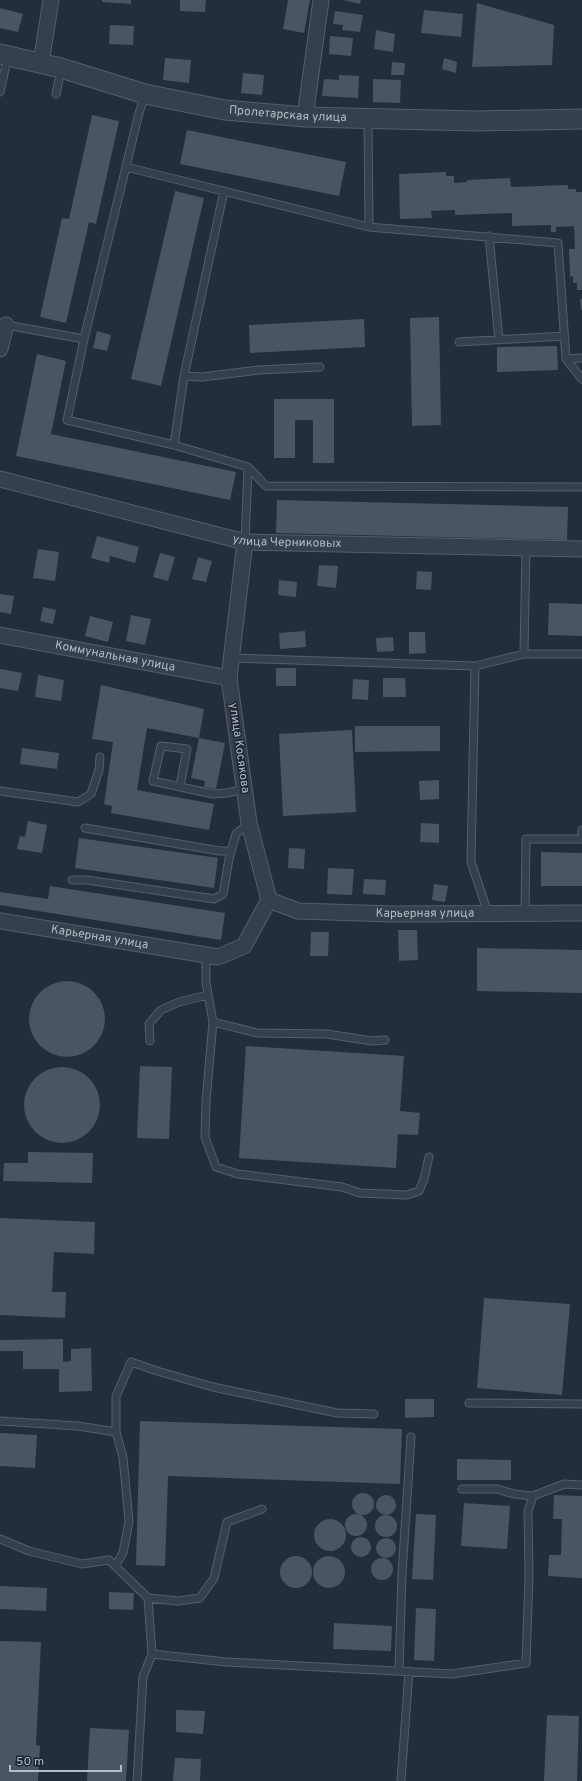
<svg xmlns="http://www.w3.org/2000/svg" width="582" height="1781" font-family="Overpass,sans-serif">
<rect width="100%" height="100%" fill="#232e3c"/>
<path fill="#495565" d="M 102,0 L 131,0 L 131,4 L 102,2 Z
M 180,0 L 206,0 L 205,12 L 180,11 Z
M 288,0 L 310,0 L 304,33 L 283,29 Z
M 343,0 L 361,0 L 360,4 Z
M 477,3 L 554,25 L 552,65 L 472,67 Z
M 0,8 L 23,14 L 18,32 L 0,28 Z
M 424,10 L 463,14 L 461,37 L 421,33 Z
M 335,11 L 363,15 L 360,32 L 342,30 L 343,25 L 333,24 Z
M 110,25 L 134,26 L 133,45 L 109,44 Z
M 376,30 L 395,34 L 393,52 L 374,49 Z
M 330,36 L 353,38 L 351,56 L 329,54 Z
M 165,58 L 191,60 L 189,83 L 163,80 Z
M 444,58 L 457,62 L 456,73 L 442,69 Z
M 392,62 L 405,63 L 404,75 L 391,75 Z
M 243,73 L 264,75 L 262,95 L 241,93 Z
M 339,75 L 359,76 L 358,98 L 322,96 L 324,79 L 339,80 Z
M 373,79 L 401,80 L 400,103 L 373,102 Z
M 92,115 L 119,121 L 96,224 L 89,222 L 66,323 L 40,317 L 62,218 L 69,219 Z
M 187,130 L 346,162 L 339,196 L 180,164 Z
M 446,172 L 446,176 L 454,176 L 454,183 L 467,182 L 467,180 L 510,178 L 511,187 L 568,185 L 568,189 L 576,189 L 576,192 L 582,192 L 582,290 L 577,290 L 577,283 L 573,283 L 573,276 L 570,277 L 569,249 L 575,249 L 574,226 L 556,227 L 556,232 L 551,232 L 551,225 L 512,226 L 512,213 L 455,215 L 455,210 L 431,211 L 432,218 L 400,219 L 399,174 Z
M 175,191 L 204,198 L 161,386 L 131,379 Z
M 580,299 L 582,299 L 582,310 L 581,310 Z
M 439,317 L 441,425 L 412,426 L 410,318 Z
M 364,319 L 365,347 L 250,353 L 249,325 Z
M 97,331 L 111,335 L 107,351 L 93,348 Z
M 557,346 L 558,370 L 497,372 L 497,347 Z
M 37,354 L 66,361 L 51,434 L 236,472 L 230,500 L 16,456 Z
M 274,399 L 334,399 L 334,463 L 313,463 L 313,420 L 295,420 L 295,458 L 274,458 Z
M 277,500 L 568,507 L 567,540 L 276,533 Z
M 97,536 L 139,547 L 135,563 L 110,556 L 109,563 L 91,558 Z
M 38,549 L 59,552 L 55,581 L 33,578 Z
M 160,553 L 175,557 L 168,581 L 153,577 Z
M 198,557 L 212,561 L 206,582 L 192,579 Z
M 319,565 L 338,566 L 336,588 L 317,586 Z
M 417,571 L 432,572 L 431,590 L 416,589 Z
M 279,580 L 297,582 L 296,597 L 278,595 Z
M 0,594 L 14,596 L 11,614 L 0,612 Z
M 549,603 L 582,604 L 582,636 L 548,635 Z
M 43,607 L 56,610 L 53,624 L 40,621 Z
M 131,615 L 151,619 L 145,645 L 126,641 Z
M 90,616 L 113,622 L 108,642 L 85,636 Z
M 305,631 L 306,647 L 280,649 L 279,633 Z
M 409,632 L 425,632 L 426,653 L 409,654 Z
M 393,637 L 394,651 L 377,652 L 376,638 Z
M 276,668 L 296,668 L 296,686 L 276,686 Z
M 0,669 L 22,673 L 18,691 L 0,688 Z
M 38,675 L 64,680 L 61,701 L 35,697 Z
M 383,678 L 405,678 L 406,697 L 383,697 Z
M 353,679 L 369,680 L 368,700 L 352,699 Z
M 101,685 L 204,709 L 199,738 L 147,728 L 137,790 L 214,804 L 209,830 L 111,813 L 112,806 L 104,804 L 113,742 L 92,739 Z
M 355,726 L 440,726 L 440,751 L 355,752 Z
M 352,730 L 356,812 L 283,816 L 279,734 Z
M 199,738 L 225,743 L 216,789 L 204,787 L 205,781 L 191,778 Z
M 22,748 L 59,753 L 57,769 L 20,764 Z
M 439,780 L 439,799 L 420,800 L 419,781 Z
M 28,821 L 47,825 L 42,853 L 17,849 L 20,836 L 25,837 Z
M 421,823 L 439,824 L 439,843 L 420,842 Z
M 79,838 L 218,858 L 214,888 L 75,868 Z
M 289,848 L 305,849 L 304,869 L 288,868 Z
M 541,852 L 582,853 L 582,886 L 541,886 Z
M 328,868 L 354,869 L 352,895 L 327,894 Z
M 364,879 L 386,880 L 385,895 L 363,894 Z
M 434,884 L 448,886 L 445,902 L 432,900 Z
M 50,886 L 225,913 L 221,940 L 0,905 L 0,892 L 48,899 Z
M 398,930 L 417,930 L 418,960 L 399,961 Z
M 311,932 L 329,932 L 328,956 L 310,956 Z
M 477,948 L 582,950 L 582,993 L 477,991 Z
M29 1019a38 38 0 1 1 76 0a38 38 0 1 1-76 0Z
M 246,1046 L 404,1056 L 400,1111 L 420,1113 L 418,1135 L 398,1134 L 396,1168 L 239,1158 Z
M 140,1066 L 172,1067 L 169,1139 L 137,1138 Z
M24 1105a38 38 0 1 1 76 0a38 38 0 1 1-76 0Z
M 28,1152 L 93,1153 L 92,1183 L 3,1181 L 4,1163 L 28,1163 Z
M 0,1218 L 95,1222 L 94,1254 L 54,1252 L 52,1292 L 66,1292 L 65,1318 L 0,1315 Z
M 484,1298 L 570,1304 L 562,1395 L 477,1388 Z
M 63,1339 L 63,1362 L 71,1361 L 71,1349 L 91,1348 L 92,1391 L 59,1392 L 59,1369 L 23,1369 L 23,1351 L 0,1351 L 0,1340 Z
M 405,1399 L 434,1399 L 434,1417 L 405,1418 Z
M 140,1421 L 402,1429 L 400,1484 L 168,1476 L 165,1566 L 136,1565 Z
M 0,1433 L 37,1435 L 35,1468 L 0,1466 Z
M 457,1459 L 511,1460 L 511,1480 L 457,1480 Z
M352 1504a11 11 0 1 1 22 0a11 11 0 1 1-22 0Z
M376 1505a10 10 0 1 1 20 0a10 10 0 1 1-20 0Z
M 554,1495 L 582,1496 L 582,1578 L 548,1576 L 549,1555 L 561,1555 L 562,1519 L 553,1519 Z
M 464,1503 L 510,1506 L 507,1549 L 461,1546 Z
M 416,1514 L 436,1515 L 433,1580 L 412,1579 Z
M345 1525a11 11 0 1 1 22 0a11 11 0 1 1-22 0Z
M375 1526a11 11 0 1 1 22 0a11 11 0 1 1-22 0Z
M314 1535a16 16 0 1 1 32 0a16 16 0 1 1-32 0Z
M351 1547a10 10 0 1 1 20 0a10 10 0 1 1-20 0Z
M376 1548a10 10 0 1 1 20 0a10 10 0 1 1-20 0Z
M313 1572a16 16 0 1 1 32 0a16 16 0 1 1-32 0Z
M280 1572a16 16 0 1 1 32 0a16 16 0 1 1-32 0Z
M371 1569a11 11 0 1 1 22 0a11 11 0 1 1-22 0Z
M 0,1586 L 47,1588 L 46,1611 L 0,1609 Z
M 109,1592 L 134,1593 L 133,1610 L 109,1609 Z
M 416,1608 L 436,1609 L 434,1661 L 414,1660 Z
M 334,1623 L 392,1626 L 391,1651 L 333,1649 Z
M 0,1641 L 41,1642 L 36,1745 L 40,1746 L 38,1781 L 0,1781 Z
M 176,1710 L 205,1711 L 203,1734 L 176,1732 Z
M 547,1715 L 579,1716 L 577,1781 L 544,1781 Z
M 90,1728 L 129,1730 L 126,1781 L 87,1781 Z
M 175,1758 L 201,1759 L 200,1781 L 173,1781 Z"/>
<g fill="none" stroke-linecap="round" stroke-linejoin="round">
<defs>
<path id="service" d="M 0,92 L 8,56
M 56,94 L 61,69
M 145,94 L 139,113 L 84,339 L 67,420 L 174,445 L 248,467 L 245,542
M 126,167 L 369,227 L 368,119
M 369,227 L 558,243 L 566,359 L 582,358
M 489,236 L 499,340
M 6,325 L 84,339
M 459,342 L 564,336
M 566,359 L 582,379
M 184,376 L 202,377 L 259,370 L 320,367
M 174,445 L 184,376 L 224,191
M 248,467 L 266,486 L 582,487
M 526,548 L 524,654 L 582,654
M 232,658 L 475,666 L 524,654
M 475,666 L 471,862 L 488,913
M 180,786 L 187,749 L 161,746 L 153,781 L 213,794 L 227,793 L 244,789
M 0,791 L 78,802 L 91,794 L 99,770 L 100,757
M 85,828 L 220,851 L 231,851
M 72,880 L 87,880 L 214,899 L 223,894 L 229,859 L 236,834 L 249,823
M 525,912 L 526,839 L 582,839 L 582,830
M 206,955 L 206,983 L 213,1022 L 206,1101 L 205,1137 L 216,1167 L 238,1174 L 342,1187 L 360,1193 L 407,1195 L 419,1191 L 424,1179 L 429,1157
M 213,1022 L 257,1033 L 327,1034 L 372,1041 L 385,1040
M 150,1041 L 149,1024 L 161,1010 L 179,1002 L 208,995
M 469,1403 L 582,1404
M 0,1421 L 78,1426 L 116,1432 L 123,1457 L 129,1521 L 123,1553 L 115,1566
M 116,1432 L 116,1396 L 131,1362 L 157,1371 L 213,1387 L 337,1413 L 374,1414
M 462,1489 L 497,1489 L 514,1494 L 533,1496
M 0,1539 L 29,1551 L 82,1564 L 109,1560 L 148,1598 L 152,1654 L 226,1662 L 452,1674 L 526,1663 L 529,1577 L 528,1511 L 533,1496 L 564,1484 L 582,1485
M 148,1598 L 178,1601 L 200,1598 L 214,1578 L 227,1522 L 262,1509
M 399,1671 L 402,1573 L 411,1437
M 137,1781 L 143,1677 L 152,1654
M 401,1781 L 409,1671"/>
<g id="minor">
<path d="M 41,63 L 51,0"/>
<path d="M 305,117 L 321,0"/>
<path d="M 0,349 L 6,325"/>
<path id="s1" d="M 0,479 L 245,542 L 582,549"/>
<path id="s2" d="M 0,635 L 229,678"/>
<path id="s3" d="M 269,900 L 298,911 L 391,914 L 582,913"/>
<path id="s4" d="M 0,921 L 218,957 L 244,946 L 269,900 L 249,823 L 229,678 L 245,542"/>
</g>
<g id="tertiary">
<path id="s5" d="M 0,54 L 61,68 L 145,94 L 225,110 L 305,117 L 477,121 L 582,119"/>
</g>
</defs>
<use href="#service" stroke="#555e6a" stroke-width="9"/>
<use href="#minor" stroke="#555e6a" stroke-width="17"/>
<use href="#tertiary" stroke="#555e6a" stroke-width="21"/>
<use href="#service" stroke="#36404c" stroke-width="7"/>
<use href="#minor" stroke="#36404c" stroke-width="15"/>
<use href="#tertiary" stroke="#36404c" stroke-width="19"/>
</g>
<g text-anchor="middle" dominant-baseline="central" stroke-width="3" stroke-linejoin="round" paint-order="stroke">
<g font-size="12" fill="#b2bbc7" stroke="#1c2531">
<text stroke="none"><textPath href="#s5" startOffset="295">Пролетарская улица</textPath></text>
<text stroke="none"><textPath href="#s1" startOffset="295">улица Черниковых</textPath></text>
<text stroke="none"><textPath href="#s2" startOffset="117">Коммунальная улица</textPath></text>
<text transform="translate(239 748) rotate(82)">улица Косякова</text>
<text stroke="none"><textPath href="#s3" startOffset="158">Карьерная улица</textPath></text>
<text stroke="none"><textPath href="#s4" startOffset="101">Карьерная улица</textPath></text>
</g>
</g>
<path d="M10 1765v6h111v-6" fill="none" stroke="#b2bbc7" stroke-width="2"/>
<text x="16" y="1765" font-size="12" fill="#b2bbc7" stroke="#1c2531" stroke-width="3" paint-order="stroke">50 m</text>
</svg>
